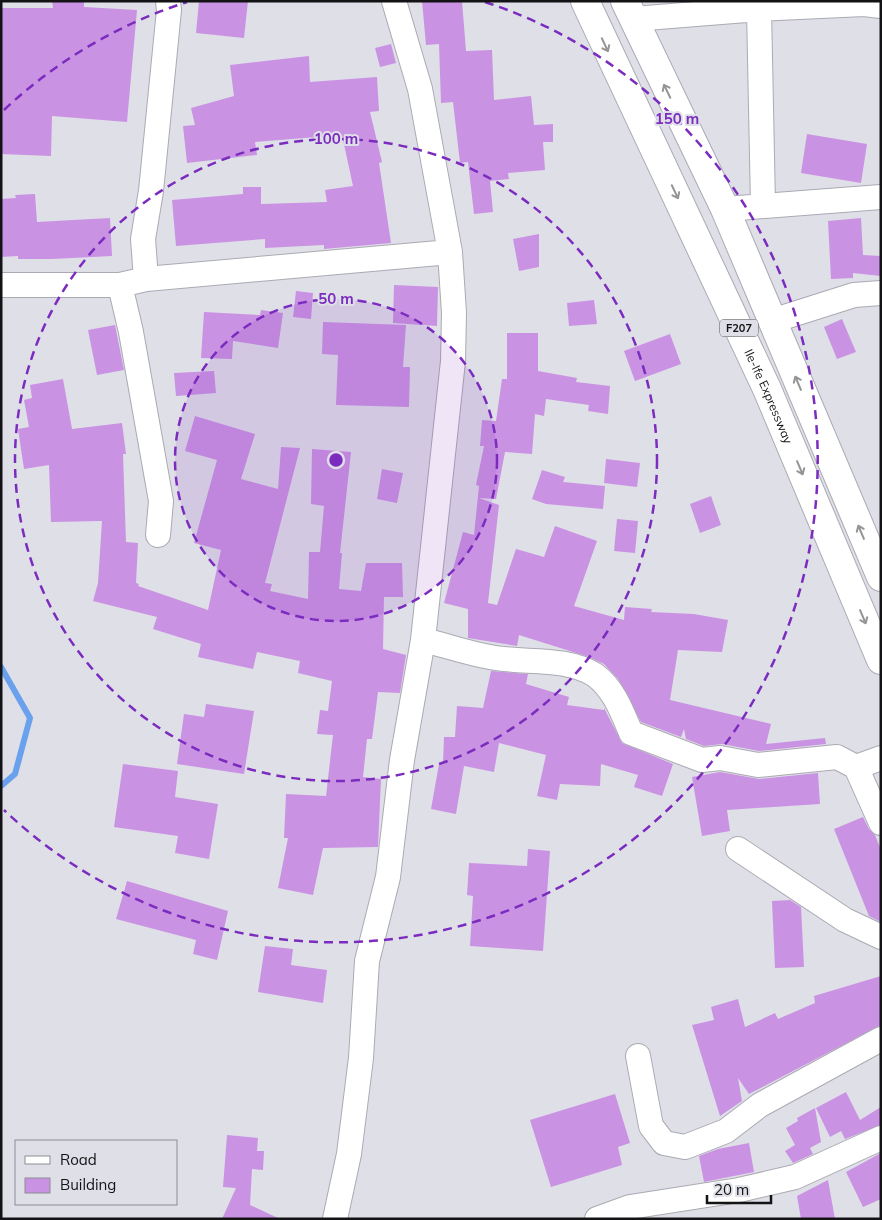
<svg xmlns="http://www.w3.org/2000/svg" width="882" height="1220" font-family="Mulish,sans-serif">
<rect width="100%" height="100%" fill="#dfdfe8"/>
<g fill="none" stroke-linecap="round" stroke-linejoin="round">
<path stroke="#6aa1ed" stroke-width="6" d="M 1,667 L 30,718 L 15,774 L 1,786"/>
</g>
<path fill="#ca92e2" d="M 52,1 L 84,1 L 84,7 L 137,10 L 127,122 L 52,116 L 51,156 L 1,154 L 1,8 L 53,8 Z
M 199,1 L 248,1 L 244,38 L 196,33 Z
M 422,1 L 462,1 L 466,51 L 492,50 L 494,100 L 531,96 L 534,125 L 553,124 L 553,142 L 543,142 L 545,170 L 508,173 L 509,179 L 490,181 L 493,212 L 474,214 L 468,162 L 460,163 L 453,102 L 441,103 L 439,44 L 426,45 Z
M 391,44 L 396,63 L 380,67 L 375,48 Z
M 309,56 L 310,82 L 377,77 L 379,111 L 370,112 L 382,162 L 379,163 L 391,243 L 324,249 L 324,245 L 265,248 L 265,239 L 176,246 L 172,200 L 243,194 L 243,187 L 261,187 L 261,204 L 327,202 L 325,190 L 353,186 L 342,135 L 255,142 L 257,155 L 187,163 L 183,126 L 195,125 L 191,108 L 234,96 L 230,65 Z
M 807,134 L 867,144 L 861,183 L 801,173 Z
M 35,194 L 37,222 L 110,218 L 112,256 L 52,259 L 18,259 L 18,256 L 1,257 L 1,199 L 16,198 L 15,195 Z
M 861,218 L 863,255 L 881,256 L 881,276 L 853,273 L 853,278 L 831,279 L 828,221 Z
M 539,234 L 539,267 L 519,271 L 513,239 Z
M 394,285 L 438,287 L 437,326 L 393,323 Z
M 296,291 L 313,293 L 311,319 L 293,317 Z
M 594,300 L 597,324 L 569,326 L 567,303 Z
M 261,310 L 283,313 L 278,348 L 233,341 L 232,359 L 201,358 L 204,312 L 260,315 Z
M 842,319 L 856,352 L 837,359 L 824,327 Z
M 323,322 L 406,325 L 403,367 L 410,367 L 409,407 L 336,405 L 338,355 L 322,354 Z
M 115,325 L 124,370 L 97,375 L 88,330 Z
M 507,333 L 538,333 L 538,371 L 577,378 L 576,382 L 610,386 L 608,414 L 588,411 L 589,405 L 546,399 L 544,416 L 535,414 L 532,454 L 505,452 L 496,499 L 479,498 L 499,505 L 488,603 L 497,605 L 516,549 L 544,557 L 555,526 L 597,541 L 574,606 L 624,620 L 625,607 L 652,609 L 651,612 L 694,614 L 728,620 L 722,652 L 678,650 L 670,700 L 771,724 L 766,744 L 825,738 L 826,744 L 759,751 L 722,744 L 704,746 L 686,739 L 684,729 L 681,737 L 641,722 L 618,679 L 604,664 L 589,657 L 519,635 L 517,646 L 468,638 L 468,609 L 444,603 L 463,532 L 474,535 L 479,486 L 476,485 L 484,446 L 480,446 L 482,420 L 496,421 L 502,379 L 507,379 Z
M 670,334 L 681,364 L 635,381 L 624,351 Z
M 214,371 L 216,393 L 176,396 L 174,373 Z
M 63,379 L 72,429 L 122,423 L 126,454 L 123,454 L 126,542 L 138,543 L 136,583 L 139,584 L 138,586 L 208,610 L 221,550 L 194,543 L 217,460 L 185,451 L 195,416 L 255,434 L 241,479 L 278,489 L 281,447 L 300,448 L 265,583 L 272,584 L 270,591 L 308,599 L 309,552 L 320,552 L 324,506 L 311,504 L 312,449 L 351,452 L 340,553 L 342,553 L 339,589 L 361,591 L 366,563 L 402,563 L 403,597 L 384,597 L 383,649 L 406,655 L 400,693 L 378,692 L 372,739 L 367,739 L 363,777 L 381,779 L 378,847 L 323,848 L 313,895 L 278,888 L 288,838 L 284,838 L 286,794 L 326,796 L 333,735 L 317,734 L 320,710 L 328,711 L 332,681 L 298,673 L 300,661 L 257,652 L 253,669 L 198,657 L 201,644 L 153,629 L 157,617 L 93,601 L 98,583 L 102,521 L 51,522 L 49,465 L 24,469 L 18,429 L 29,427 L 24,400 L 32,398 L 30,385 Z
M 606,459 L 640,463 L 637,487 L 604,483 Z
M 382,469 L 403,473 L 397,503 L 377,499 Z
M 542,470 L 565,477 L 563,482 L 605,486 L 603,509 L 546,504 L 532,499 Z
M 711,496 L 721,525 L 700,533 L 690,504 Z
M 617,519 L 638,521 L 635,553 L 614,551 Z
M 491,671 L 528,674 L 526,684 L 569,697 L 567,705 L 604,710 L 604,708 L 622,743 L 673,764 L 662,796 L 634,787 L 638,775 L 601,764 L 600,786 L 560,784 L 557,800 L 537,796 L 546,755 L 499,743 L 494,772 L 464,766 L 456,814 L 431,809 L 439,764 L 443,764 L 444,737 L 455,737 L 457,706 L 483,708 Z
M 206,704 L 254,711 L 244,774 L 177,764 L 184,714 L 204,717 Z
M 123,764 L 178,771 L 175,797 L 218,804 L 209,859 L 175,853 L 178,836 L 114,827 Z
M 720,772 L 759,779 L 818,773 L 820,804 L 727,810 L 730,831 L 702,836 L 692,777 Z
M 863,817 L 869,829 L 875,835 L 881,850 L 881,922 L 869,916 L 834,829 Z
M 528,849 L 550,851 L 543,951 L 470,946 L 473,896 L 467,895 L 469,863 L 527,866 Z
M 127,881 L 228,911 L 217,960 L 193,954 L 196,940 L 116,919 Z
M 790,900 L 801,907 L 804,967 L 775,968 L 772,901 Z
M 265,946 L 293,949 L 291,965 L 327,970 L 323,1003 L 258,992 Z
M 881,976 L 881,1025 L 749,1094 L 738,1078 L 742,1101 L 720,1116 L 692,1025 L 714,1020 L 711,1007 L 738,999 L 745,1027 L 775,1013 L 778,1019 L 815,1003 L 814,996 Z
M 846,1092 L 860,1120 L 881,1107 L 881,1125 L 845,1139 L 841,1131 L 830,1137 L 816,1108 Z
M 615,1094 L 630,1143 L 618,1147 L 622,1165 L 551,1187 L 530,1120 Z
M 815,1108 L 821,1142 L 810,1148 L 813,1154 L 793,1163 L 785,1151 L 795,1145 L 786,1128 L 798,1121 L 797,1118 Z
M 227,1135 L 258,1138 L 257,1151 L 264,1151 L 263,1170 L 252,1169 L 250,1205 L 280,1219 L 222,1219 L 236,1188 L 223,1187 Z
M 749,1143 L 754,1172 L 704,1182 L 699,1156 L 718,1149 Z
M 881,1153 L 881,1199 L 863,1207 L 846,1172 Z
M 828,1180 L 835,1219 L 801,1219 L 797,1196 Z"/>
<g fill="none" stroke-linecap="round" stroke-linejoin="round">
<defs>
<path id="minor" d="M 759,9 L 763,206
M 633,19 L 759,9 L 864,4 L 881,6
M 725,209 L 881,197
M 146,279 L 143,239 L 151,191 L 169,10 L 168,1
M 1,285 L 120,285 L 146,279 L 450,252
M 120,285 L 131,332 L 161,501 L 158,535
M 772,321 L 854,295 L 881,293
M 423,640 C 445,645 467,653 490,657 C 523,664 565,656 595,675 C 614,689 622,712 631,733 L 702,760 L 720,758 L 758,765 L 837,757 L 856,767 L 881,823
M 856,767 L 881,758
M 738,849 L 845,920 L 881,937
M 638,1056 L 651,1126 L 664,1143 L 685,1147 L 726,1131 L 760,1105 L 881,1039
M 335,1219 L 349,1154 L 361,1058 L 367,961 L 388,877 L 402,760 L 423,640 L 453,361 L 454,313 L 450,252 L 420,89 L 394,1
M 597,1219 L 630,1207 L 739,1190 L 795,1177 L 881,1138"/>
<g id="primary">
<path id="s1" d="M 585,1 L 767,389 L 881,660"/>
<path d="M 625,1 L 725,209 L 881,577"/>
</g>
</defs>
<use href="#minor" stroke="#abaab3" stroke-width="26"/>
<use href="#primary" stroke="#abaab3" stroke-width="30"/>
<use href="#minor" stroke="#fff" stroke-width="24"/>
<use href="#primary" stroke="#fff" stroke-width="28"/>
</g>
<defs><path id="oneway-shaft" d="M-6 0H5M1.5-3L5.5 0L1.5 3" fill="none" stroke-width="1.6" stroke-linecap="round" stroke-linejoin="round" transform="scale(1.25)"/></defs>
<g stroke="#959596">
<use href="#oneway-shaft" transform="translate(605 45) rotate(65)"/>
<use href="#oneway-shaft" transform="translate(667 91) rotate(-116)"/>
<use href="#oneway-shaft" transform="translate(675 192) rotate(65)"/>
<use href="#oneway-shaft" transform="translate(798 383) rotate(-113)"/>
<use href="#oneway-shaft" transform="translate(800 468) rotate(67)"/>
<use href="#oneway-shaft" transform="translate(861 532) rotate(-113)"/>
<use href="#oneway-shaft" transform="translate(863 617) rotate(67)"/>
</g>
<circle cx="336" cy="460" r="161" fill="#7b2cbf" fill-opacity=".12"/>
<g fill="none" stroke="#7b2cbf" stroke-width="2.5" stroke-dasharray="9 6">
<circle cx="336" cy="460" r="161"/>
<circle cx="336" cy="460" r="321"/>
<path d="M4 110A482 482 0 0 1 187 2M485 2A482 482 0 1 1 4 810"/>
</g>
<g text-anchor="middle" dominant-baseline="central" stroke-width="4" stroke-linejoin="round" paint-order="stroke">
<rect fill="#dfdfe8" stroke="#505054" stroke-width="1" x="720" y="319.5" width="38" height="17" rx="4"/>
<g font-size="11" font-weight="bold" fill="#131315">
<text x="739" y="328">F207</text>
</g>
<g font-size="12" fill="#131315" stroke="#dfdfe8">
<text stroke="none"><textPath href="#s1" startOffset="436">Ile-Ife Expressway</textPath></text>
</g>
</g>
<circle cx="336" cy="460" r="8" fill="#7b2cbf" stroke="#dfdfe8" stroke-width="2.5"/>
<g font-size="15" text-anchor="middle" font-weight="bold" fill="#7b2cbf" stroke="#dfdfe8" stroke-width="4" stroke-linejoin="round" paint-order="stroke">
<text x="677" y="124">150 m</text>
<text x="336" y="144">100 m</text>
<text x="336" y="304">50 m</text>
</g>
<rect width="882" height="1220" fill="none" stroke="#131315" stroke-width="5"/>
<rect x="15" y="1140" width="162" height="65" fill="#dfdfe8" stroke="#8d8d94"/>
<rect x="25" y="1156" width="25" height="8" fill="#ffffff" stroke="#8d8d94"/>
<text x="60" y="1165" font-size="15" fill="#131315">Road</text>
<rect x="25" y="1178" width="25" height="15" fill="#ca92e2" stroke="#8d8d94"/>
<text x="60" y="1190" font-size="15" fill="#131315">Building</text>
<path d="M707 1195v8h64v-8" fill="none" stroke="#131315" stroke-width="2.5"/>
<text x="714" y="1195" font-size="15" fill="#131315" stroke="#dfdfe8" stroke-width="4" paint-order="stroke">20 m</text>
</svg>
